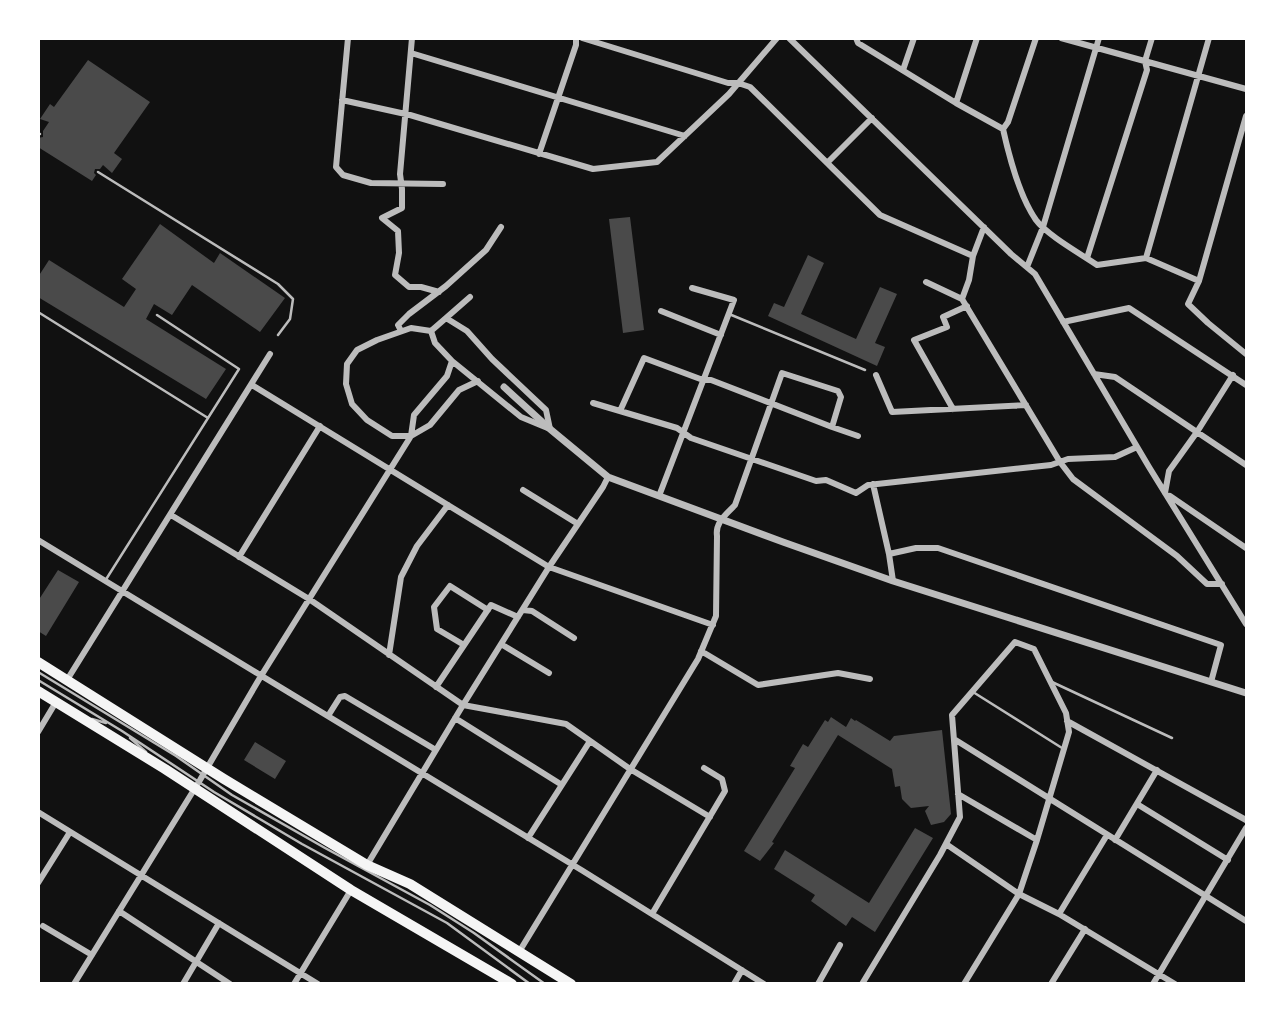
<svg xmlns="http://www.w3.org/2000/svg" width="1285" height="1022" font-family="'Public Sans',sans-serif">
<rect width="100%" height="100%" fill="#111"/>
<path fill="#4a4a4a" d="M 88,60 L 150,102 L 114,153 L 122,159 L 112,173 L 103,165 L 100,169 L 95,169 L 94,173 L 96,175 L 92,181 L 38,147 L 38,138 L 43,137 L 43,131 L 49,122 L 40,119 L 50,104 L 54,107 Z
M 630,217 L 644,330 L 623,333 L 609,219 Z
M 160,224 L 214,263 L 220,253 L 285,298 L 260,332 L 192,285 L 172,315 L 154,304 L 146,319 L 226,369 L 206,399 L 38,297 L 38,277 L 49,260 L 124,307 L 136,289 L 122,279 Z
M 808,255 L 824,263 L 801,314 L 856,339 L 880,287 L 897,294 L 875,343 L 885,347 L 877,366 L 768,316 L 774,303 L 784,307 Z
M 58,570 L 79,582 L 46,636 L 38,631 L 38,601 Z
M 831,717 L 846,727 L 851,718 L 855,721 L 856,720 L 890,741 L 894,736 L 942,730 L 951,814 L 944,822 L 931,825 L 925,811 L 929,806 L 911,808 L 902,799 L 900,786 L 895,787 L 892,769 L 838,735 L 772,842 L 774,843 L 760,861 L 744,851 L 795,768 L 790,766 L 803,744 L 808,747 L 825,720 L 828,722 Z
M 255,742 L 286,761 L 275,779 L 244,760 Z
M 915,828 L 933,838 L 875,932 L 852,917 L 846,926 L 811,901 L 815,895 L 774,869 L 785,850 L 869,903 Z"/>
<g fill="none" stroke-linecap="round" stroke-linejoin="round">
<path stroke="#bcbcbc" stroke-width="2.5" d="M 38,134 L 40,134
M 98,172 L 278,284 L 293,299 L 290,319 L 278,335
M 38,312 L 208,418
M 729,314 L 865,370
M 105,581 L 239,369 L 157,315
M 38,672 L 176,756 L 232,795 L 325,848 L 430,905 L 474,933 L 545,984
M 38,680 L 122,731 L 214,792 L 302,844 L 447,923 L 530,984
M 1052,682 L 1172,738
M 973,692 L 1062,748
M 92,719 L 106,723
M 130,738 L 146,752"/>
<path stroke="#bcbcbc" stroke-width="6" d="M 348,38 L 336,167 L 343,175 L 371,183 L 443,184
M 412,38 L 400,174 L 402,189 L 402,208 L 382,218 L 398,231 L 399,253 L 395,275 L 409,287 L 421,287 L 439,292
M 582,38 L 728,83 L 738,83 L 750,87 L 880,215 L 973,256
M 789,38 L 1011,254 L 1035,274 L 1149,467 L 1246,624
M 856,38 L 858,43 L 956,103 L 1003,129 C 1009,156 1020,197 1036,220 C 1047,235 1081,254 1097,265 L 1146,258 L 1199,281
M 1061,38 L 1246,89
M 411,53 L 685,136
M 903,70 L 914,38
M 342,100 L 410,115 L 593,169 L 657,162 L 729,94 L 777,38
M 956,103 L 977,38
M 1246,116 L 1199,281 L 1188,304 L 1208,323 L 1246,354
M 1003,129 L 1008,122 L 1036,38
M 539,154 L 576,45 L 576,38
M 827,163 L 872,118
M 1087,258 L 1147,70 L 1145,61 L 1152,38
M 1146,258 L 1209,38
M 1027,267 L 1043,227 L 1099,38
M 926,282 L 962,299
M 962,299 L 1060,462 L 1073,479 L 1177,556 L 1207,584 L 1222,584
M 962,299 L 969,280 L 973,256 L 984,227
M 661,311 L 721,335
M 446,318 L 467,331 L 492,359 L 546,410 L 550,429 L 521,417 L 452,361 L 435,343 L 431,331 Z
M 446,318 L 470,297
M 1063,322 L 1129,308 L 1246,385
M 401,331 L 398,325 L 409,314 L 446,286 L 486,250 L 501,227
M 431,331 L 411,328 L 377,340 L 357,350 L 347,364 L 346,384 L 352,404 L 367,420 L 392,436 L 411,436 L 430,425 L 459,390 L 478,381
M 1094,374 L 1115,377 L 1246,465
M 876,375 L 892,412 L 1026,405
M 252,385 L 549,567 L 713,625
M 593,403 L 677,428 L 691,438 L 816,481 L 826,480 L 856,493 L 868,485 L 1051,465 L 1068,459 L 1115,457 L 1137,447
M 953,409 L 914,340 L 947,327 L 943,317 L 967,306
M 620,411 L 644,358 L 703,380 L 711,380 L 832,427 L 858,436
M 873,484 L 889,554 L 893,581
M 523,490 L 578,524
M 1165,493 L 1169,471 L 1197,432 L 1233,375
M 659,496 L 734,300 L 692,288
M 1170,496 L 1246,548
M 171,515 L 309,599 L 463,705 L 566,724 L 630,769 L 710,817
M 38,540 L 583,871 L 764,984
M 889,554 L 916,548 L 938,548 L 1221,645 L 1211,682
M 239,557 L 320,426
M 523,610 L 532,611 L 574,638
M 501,644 L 549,673
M 464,645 L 437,629 L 434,607 L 450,586 L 488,610
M 701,651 L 758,685 L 838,673 L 870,679
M 389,655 L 401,577 L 417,546 L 448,505
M 67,680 L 270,354
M 436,687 L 491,605 L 518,617
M 328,716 L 340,697 L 345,696 L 436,750
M 455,718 L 562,785
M 1067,721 L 1246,820
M 38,732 L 56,702
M 954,739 L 1246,921
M 958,794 L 1037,840
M 1137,804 L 1228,860
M 38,812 L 318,984
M 528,838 L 590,741
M 1115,840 L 1157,770
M 946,844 L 1019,894 L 1059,914 L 1175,984
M 367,865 L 463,705 L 549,567 L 603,487 L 608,477
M 38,883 L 70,832
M 119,911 L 230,984
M 652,914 L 725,791 L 722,779 L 704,768
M 1059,914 L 1107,835
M 43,926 L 92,955
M 519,952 L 698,659 L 716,616 L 717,536 C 715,522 726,515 735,505 L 782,373 L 838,391 L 841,397 L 832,427
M 74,984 L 200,780 L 261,676 L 411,436 L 414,415 L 447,376 L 452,361
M 183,984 L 219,923
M 294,984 L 351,890
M 734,984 L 742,970
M 818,984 L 840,945
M 862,984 L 940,855 L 960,817 L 952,715 L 1015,642 L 1034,649 L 1066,713 L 1069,732 L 1037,840 L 1019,894 L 964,984
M 1051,984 L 1085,929
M 1153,984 L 1246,828"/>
<path stroke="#bcbcbc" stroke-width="7" d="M 504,387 L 550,429 L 608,477 L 783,542 L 893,581 L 1246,693"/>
<path stroke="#f5f5f5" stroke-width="10" d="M 38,662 L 224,779 L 367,865 L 410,884 L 571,984
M 38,691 L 165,769 L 351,890 L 512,984"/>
</g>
<rect width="1285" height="1022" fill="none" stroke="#ffffff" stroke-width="80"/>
</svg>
